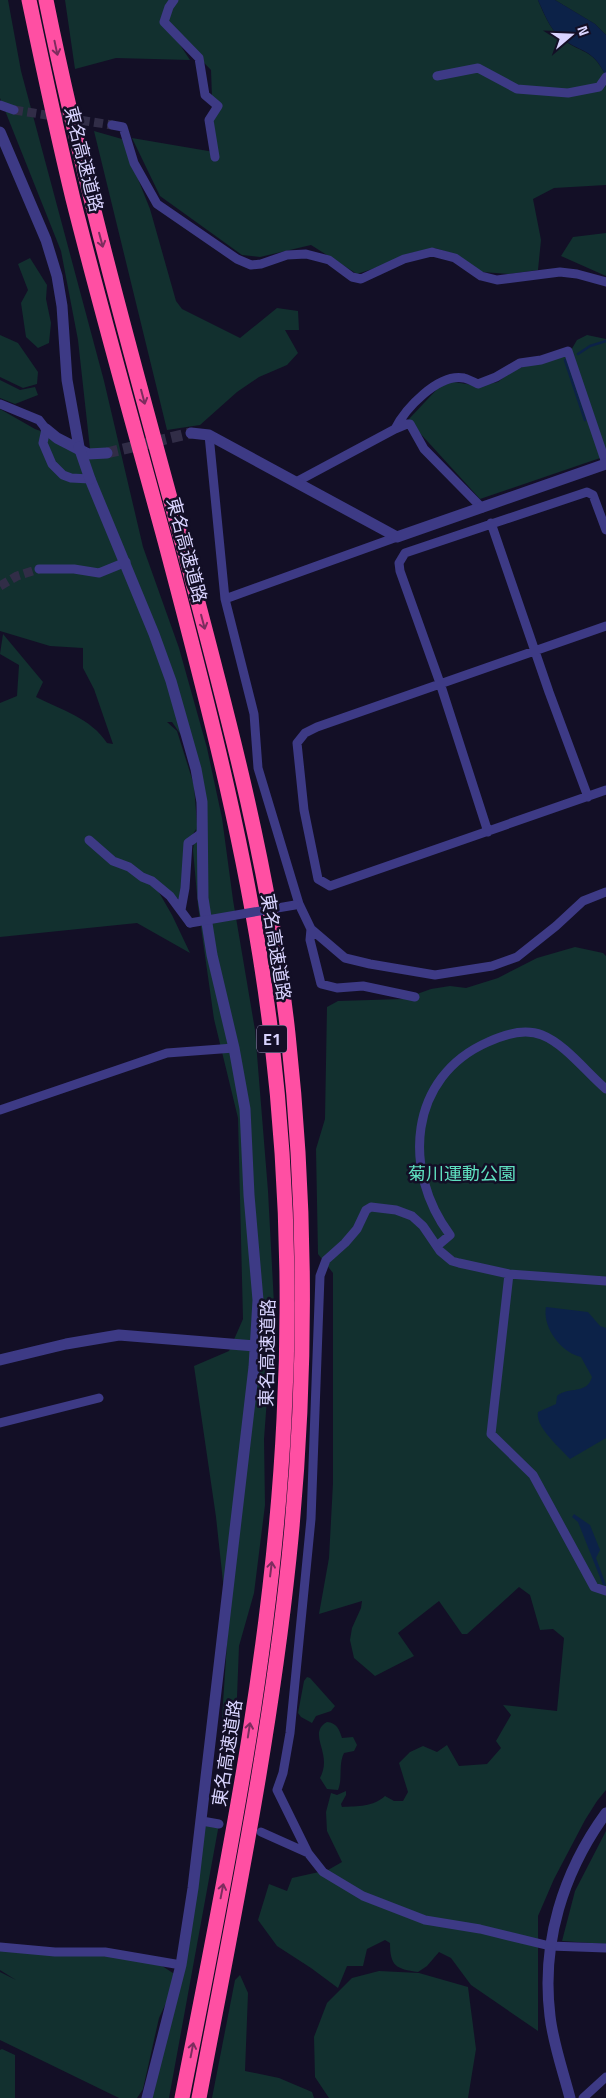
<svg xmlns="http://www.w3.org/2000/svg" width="606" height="2098" font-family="'Titillium Web','Noto Sans JP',sans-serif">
<rect width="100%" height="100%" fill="#130f26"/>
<path fill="#12302f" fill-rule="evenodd" d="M 0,0 L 8,0 L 21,71 L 104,381 L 143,547 L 179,648 L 207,748 L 222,818 L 233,900 L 255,1030 L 268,1191 L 274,1304 L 264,1439 L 265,1505 L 254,1593 L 239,1646 L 237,1697 L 221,1733 L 228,1628 L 216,1517 L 194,1366 L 229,1351 L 243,1319 L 238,1118 L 214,1019 L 198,906 L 193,850 L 196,829 L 188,843 L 183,902 L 153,882 L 172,915 L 190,953 L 137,923 L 0,937 L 0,703 L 17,696 L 19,665 L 0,654 L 3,634 L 43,682 L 36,697 C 60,709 92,719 107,743 L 113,744 L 94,689 L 83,668 L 83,648 L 50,646 L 0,631 L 0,409 L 35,429 L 90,449 L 78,340 L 61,251 L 0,98 ZM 167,722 L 172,722 L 190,748 L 198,816 L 197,824 L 194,785 L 177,731 Z
M 65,0 L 538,0 C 543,12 550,29 560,37 C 581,55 591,46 606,76 L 606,185 L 554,188 L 533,199 L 541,240 L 538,270 L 509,274 L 482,272 L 451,253 L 435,248 L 411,253 L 387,264 L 357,274 L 311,245 L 260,257 L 242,255 L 160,196 L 132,138 L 214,152 L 211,70 L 167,25 L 190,60 L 116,58 L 75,69 Z
M 555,0 L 606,0 L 606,35 L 595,24 Z
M 94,131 L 122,139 L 150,209 L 176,301 L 182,309 L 240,338 L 277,308 L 298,311 L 299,330 L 285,330 L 298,353 L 287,365 L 259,377 L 237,392 L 200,425 L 167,430 Z
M 606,233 L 606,276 L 561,256 L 573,237 Z
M 30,258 L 47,285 L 46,299 L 51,323 L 49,343 L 38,348 L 26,337 L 21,303 L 28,290 L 18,264 Z
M 0,335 L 18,343 L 38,372 L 37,384 L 23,388 L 0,377 Z
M 587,335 L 606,339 L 606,456 L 480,499 L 408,420 L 440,386 L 454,382 L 479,386 L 498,382 L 513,370 L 570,352 L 577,340 Z
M 0,380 L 20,390 L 35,387 L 38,395 L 15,404 L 0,398 Z
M 575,947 L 603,953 L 606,956 L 606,1790 L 597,1801 L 585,1820 L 554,1879 L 538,1916 L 538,2031 L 471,1985 L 451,1958 L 439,1952 L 427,1966 L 418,1972 C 396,1969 390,1966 390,1943 L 385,1940 L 367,1949 L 363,1966 L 347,1966 L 338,1988 L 311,1968 L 277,1946 L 258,1920 L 269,1884 L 287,1891 L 292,1878 L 328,1870 L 342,1862 L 327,1831 L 326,1812 L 331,1793 L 337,1795 L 346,1791 L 346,1795 L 341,1804 L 342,1807 C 358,1806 373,1807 385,1796 L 394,1801 L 403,1801 L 408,1792 L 399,1763 L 410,1752 L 423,1746 L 437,1752 L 447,1745 L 459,1766 L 487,1764 L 501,1748 L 496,1741 L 511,1715 L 503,1705 L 557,1711 L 564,1638 L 553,1629 L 540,1630 L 530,1595 L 519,1587 L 467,1634 L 462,1634 L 439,1601 L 398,1633 L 414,1656 L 375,1676 L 354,1658 L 350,1640 L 352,1628 L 361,1608 L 362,1601 L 319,1614 L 329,1558 L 333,1483 L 333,1273 L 318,1254 L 316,1149 L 325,1119 L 327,1007 L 338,1001 L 403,999 L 431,989 L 450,986 L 466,988 L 498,978 L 537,958 Z
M 307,1677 L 310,1678 L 335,1706 L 331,1711 L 316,1716 L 312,1723 L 301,1717 L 298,1713 L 304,1681 Z
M 327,1722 C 337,1723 339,1729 342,1738 L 353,1737 L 357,1745 L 354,1751 L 344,1753 C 338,1765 343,1778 338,1790 L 327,1789 L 320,1778 C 324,1770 325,1763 323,1754 C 321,1742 313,1730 327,1722 Z
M 202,1821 L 219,1824 L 169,2098 L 148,2098 L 173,1988 L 159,2018 L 143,2089 L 137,2098 L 119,2098 L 0,2040 L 0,1972 L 16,1980 L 0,1970 L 0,1946 L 153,1960 L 176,1975 Z
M 606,1831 L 606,1944 L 562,1941 L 575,1891 Z
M 379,1971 L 419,1973 L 468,1987 L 476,2049 L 468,2098 L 329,2098 L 315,2077 L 314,2037 L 327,2003 L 352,1978 Z
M 240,1975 L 248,1993 L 245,2071 L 279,2078 L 312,2092 L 314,2098 L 212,2098 L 235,1980 Z
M 2,2049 L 15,2055 L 15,2098 L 0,2098 L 0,2050 Z"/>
<path fill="#0c2248" d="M 538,0 L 555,0 L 595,24 L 606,35 L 606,76 C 592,47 582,54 560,37 C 550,29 543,11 538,0 Z
M 546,1307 L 588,1312 L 600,1326 L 606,1328 L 606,1438 L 570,1459 C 560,1448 535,1427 538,1412 L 556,1404 L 557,1396 C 569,1386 587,1395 592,1377 L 581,1357 C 562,1353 542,1328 546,1307 Z
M 574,1514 L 590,1525 L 600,1550 L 596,1558 L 606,1585 L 603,1585 L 578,1522 L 572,1517 Z"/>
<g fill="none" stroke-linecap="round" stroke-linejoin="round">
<path stroke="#0c2248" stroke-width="2.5" d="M 578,354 L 590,346 L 606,341
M 565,360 L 585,420"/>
<path stroke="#312d47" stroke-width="9" stroke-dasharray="9 4.5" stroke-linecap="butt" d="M 14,110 L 112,125
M 0,586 L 17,576 L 39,569"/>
<path stroke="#312d47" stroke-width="11" stroke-dasharray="11 5.5" stroke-linecap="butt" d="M 107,453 L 191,433"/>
<path stroke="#3d3a85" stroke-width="9" d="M 174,0 L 169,7 L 164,22 L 199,58 L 205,95 L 218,106 L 209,120 L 215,157
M 437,76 L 478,68 L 517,89 L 568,93 L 599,87 L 606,77
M 0,105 L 14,110
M 112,125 L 123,127 L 134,163 L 157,204 L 237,259 L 251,265 L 261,264 L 287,255 L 306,254 L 329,260 L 352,277 L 361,279 L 404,259 L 432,252 L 455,258 L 481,276 L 497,280 L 560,272 L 577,274 L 606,282
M 0,404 L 39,420 L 46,429 L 43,443 L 52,464 L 63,475 L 71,478 L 90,479
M 395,429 L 407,424 L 410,424 L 424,449 L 482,508
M 209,435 L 225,599 L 254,714 L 258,768 L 299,904 L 311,929 L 345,958 L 370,964 L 435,975 L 492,966 L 517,957 L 556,926 L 583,901 L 606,892
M 296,482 L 395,429 C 405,409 438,373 464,378 C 468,379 474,382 478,384 L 496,377 L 520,363 L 541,360 L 568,351 L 606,463
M 491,523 L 549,692 L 588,797
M 39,569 L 74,569 L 99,573 L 126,562
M 225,599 L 397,537
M 606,626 L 317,727 L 305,733 L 297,743 L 304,810 L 318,879 L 330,886 L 606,790
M 488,832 L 440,683 L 400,571 L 399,563 L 405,553 L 587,492 L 593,495 L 606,530
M 89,840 L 113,861 L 129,867 L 142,877 L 152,881 L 170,896 L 190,923
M 181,910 L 185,888 L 188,843 L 202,833
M 311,929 L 310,940 L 321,984 L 337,988 L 363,986 L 415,997
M 0,1110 L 167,1053 L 234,1048
M 437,1246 L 450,1235 C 402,1171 408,1077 488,1042 C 505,1034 524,1028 542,1035 C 565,1044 587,1073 606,1089
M 509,1274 L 491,1434 L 533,1475 L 594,1587 L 606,1591
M 606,1281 L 509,1274 L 459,1263 L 452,1261 L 440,1251 L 423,1226 L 412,1216 L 396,1210 L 371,1207 L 366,1210 L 357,1229 L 345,1243 L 326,1260 L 320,1276 L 311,1519 L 290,1733 L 283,1773 L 277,1790 L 308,1853 L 323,1872 L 363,1896 L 425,1920 L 480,1929 L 550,1946 L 606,1948
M 0,1423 L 99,1398
M 202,1821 L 219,1824
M 261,1832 L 308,1853
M 0,1947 L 55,1952 L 105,1952 L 181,1965
M 583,2098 L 606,2077"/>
<path stroke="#3d3a85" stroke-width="11" d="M 0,132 L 46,240 L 57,276 L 62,306 L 67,380 L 79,447
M 46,429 L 57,438 L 88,454 L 107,453
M 191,433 L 209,435 L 397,537 L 606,464
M 90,479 L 154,634 L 171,681 L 196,769 L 202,802 L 203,898 L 212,955 L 234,1048 L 245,1109 L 249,1195 L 258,1300 L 254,1367 L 193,1888 L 181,1965 L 147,2098
M 0,1360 L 66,1344 L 119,1335 L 255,1346
M 570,2098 C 563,2071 553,2043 550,2016 C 541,1943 563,1872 606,1813"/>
<path stroke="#ff4fa3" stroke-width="15" d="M 29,0 C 43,67 57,133 73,199 C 102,314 134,427 165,541 C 208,703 251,867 271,1034 C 286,1161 291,1291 284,1419 C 273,1648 226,1874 182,2098
M 46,0 C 85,193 139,382 190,572 C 230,723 271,878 288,1034 C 307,1208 307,1384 289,1558 C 270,1740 233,1919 199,2098"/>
<path stroke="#3d3a85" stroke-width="9" d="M 190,923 L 295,905"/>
<path stroke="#3d3a85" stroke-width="11" d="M 79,447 L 90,479"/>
</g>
<defs><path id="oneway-shaft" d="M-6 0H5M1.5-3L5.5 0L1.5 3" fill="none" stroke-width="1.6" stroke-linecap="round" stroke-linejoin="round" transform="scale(1.25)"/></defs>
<g stroke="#7d2c5e">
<use href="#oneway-shaft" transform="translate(56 48) rotate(78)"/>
<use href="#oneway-shaft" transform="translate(101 240) rotate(75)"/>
<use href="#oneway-shaft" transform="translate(143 397) rotate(75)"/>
<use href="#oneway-shaft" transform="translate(203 622) rotate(75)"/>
<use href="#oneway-shaft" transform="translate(271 1569) rotate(-83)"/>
<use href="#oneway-shaft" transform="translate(249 1730) rotate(-81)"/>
<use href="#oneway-shaft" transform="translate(222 1891) rotate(-79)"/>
<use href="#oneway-shaft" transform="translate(192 2050) rotate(-79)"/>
</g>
<g text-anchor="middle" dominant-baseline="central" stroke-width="5" stroke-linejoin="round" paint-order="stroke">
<rect fill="#130f26" stroke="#9e99be" stroke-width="1" x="257" y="1025.5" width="30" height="27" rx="4"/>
<g font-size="16" font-weight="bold" fill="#d9d4ff">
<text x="272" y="1039">E1</text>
</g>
<g font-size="18" fill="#d9d4ff" stroke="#130f26">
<text transform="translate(84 159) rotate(76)">東名高速道路</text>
<text transform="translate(187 550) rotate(75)">東名高速道路</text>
<text transform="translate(276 947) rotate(81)">東名高速道路</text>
<text transform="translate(267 1353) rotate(-89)">東名高速道路</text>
<text transform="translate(227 1753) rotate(-81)">東名高速道路</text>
</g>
<g font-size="18" fill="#5fe0c0" stroke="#130f26">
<text x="462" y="1173">菊川運動公園</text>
</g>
</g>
<g transform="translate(571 35) rotate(71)" stroke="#130f26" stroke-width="4" paint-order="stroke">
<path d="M0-4L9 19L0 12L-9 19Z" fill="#d9d4ff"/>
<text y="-8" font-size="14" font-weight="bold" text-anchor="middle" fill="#d9d4ff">N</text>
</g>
</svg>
